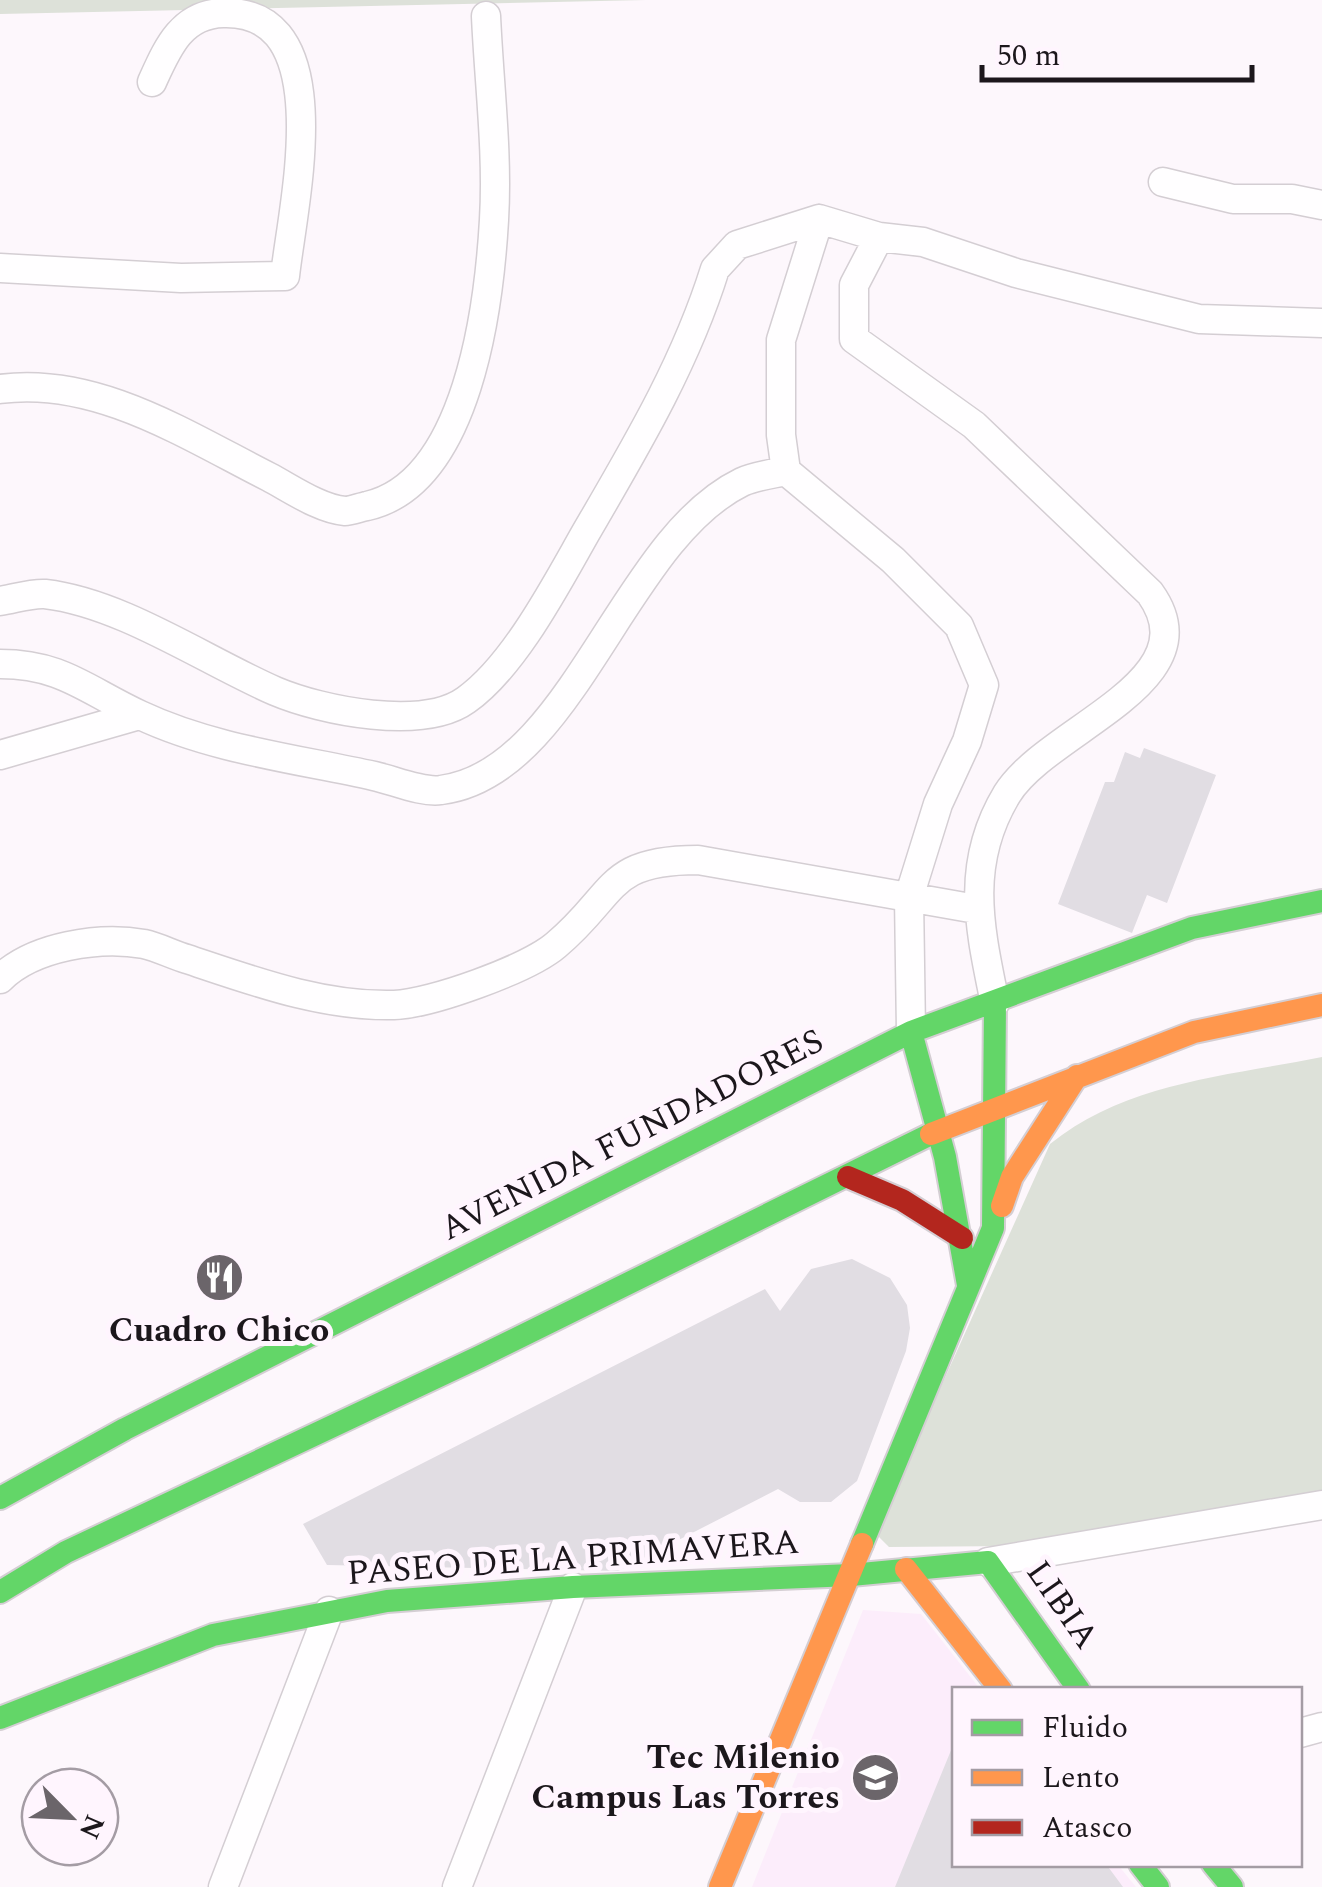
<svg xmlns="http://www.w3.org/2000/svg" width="1322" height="1887" font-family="Spectral,serif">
<rect width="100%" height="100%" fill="#fdf7fc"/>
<path fill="#fcedfb" d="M 863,1610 L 921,1614 L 980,1689 L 954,1690 L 954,1864 L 1118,1865 L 1136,1887 L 752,1887 Z"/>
<path fill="#dde1d9" d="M 0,0 L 646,0 L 0,14 Z
M 1322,1057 L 1322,1492 L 1014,1546 L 889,1547 L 879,1537 L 881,1520 L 1050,1144 C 1127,1082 1228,1076 1322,1057 Z"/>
<path fill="#e1dde3" d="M 1144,748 L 1216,775 L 1167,903 L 1147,895 L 1132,933 L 1058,904 L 1105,782 L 1114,782 L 1125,752 L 1140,758 Z
M 852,1259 L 890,1278 L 907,1305 L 910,1328 L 906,1351 L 857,1481 L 831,1502 L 800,1502 L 778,1489 L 618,1571 L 327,1565 L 303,1524 L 765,1289 L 780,1311 L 811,1269 Z
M 954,1743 L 954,1864 L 1106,1864 L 1123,1887 L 895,1887 Z"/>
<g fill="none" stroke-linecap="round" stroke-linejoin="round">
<defs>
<path id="street" d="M 1163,182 L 1233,199 L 1292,199 L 1322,205
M 879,237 L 854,285 L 854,339 L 974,425 L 1150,593 C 1214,682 1048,728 1007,794 C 964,865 980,929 995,1003
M 0,268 L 181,278 L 285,276 C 292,208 341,9 223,13 C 181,14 167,49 152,82
M 0,389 C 96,376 186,435 269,477 C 290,488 320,509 345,511 C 351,511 361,507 367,506 C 468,483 489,307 494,220 C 498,153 489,83 486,16
M 786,471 L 781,435 L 781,340 L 819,219
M 0,601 C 14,599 31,593 45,594 C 122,603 204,660 275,691 C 322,711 423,731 466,700 C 514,666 556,585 585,534 C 635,448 685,365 715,269 L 737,245 L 819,219 L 879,237 L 923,242 L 1016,273 L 1199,319 L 1322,323
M 0,664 C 62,664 86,690 140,715 C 212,749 297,759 374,776 C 393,780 422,793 441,790 C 573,773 622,540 742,482 C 755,476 772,474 786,471 L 893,560 L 959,626 L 984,685 L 967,741 L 938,804 L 909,897 L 911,1032
M 0,755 L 139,715
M 0,979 C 33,946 100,936 144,944 C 158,947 173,955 187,959 C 253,981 323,1007 394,1005 C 430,1004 528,969 556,945 C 617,894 605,860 698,860 L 976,909
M 988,1562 L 1322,1505
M 1300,1733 L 1322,1727
M 223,1887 L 329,1611
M 457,1887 L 573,1587"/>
<path id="fast" d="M 911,1032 L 945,1157 L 968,1285
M 0,1498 L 125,1429 L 911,1032 L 1192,928 L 1322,901
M 862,1544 L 993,1228 L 995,1003
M 0,1592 L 66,1552 L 479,1357 L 931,1134
M 0,1718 L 213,1635 L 387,1601 L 573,1587 L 851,1575 L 988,1562 L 1079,1690
M 1140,1864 L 1158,1887
M 1213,1864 L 1232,1887"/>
<path id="slow" d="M 931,1134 L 1194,1032 L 1322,1005
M 1002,1206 L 1012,1177 L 1077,1076
M 906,1569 L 1001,1690
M 720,1887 L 862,1544"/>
<path id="jam" d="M 848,1177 L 902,1200 L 962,1238"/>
</defs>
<use href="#street" stroke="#d4ced3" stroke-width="31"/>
<use href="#fast" stroke="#d4ced3" stroke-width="26"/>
<use href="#slow" stroke="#d4ced3" stroke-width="26"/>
<use href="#jam" stroke="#d4ced3" stroke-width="26"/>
<use href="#street" stroke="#fffeff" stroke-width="28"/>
<use href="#fast" stroke="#63d668" stroke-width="22"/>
<use href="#slow" stroke="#ff974d" stroke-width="22"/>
<use href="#jam" stroke="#b3261e" stroke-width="22"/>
</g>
<defs>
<symbol id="restaurant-disc" viewBox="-11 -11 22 22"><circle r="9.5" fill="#6b656a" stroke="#fff5fe"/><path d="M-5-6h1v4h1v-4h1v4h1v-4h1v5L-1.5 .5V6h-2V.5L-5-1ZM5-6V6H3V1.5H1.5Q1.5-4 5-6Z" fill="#fff"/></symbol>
<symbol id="university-disc" viewBox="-11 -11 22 22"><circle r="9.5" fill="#6b656a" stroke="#fff5fe"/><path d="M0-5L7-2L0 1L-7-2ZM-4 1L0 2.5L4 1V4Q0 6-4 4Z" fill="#fff"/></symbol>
</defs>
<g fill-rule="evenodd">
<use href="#restaurant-disc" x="192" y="1250" width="55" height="55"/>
<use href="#university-disc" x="848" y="1750" width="55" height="55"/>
</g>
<g text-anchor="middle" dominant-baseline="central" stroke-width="10" stroke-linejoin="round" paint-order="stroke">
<g font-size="35" fill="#1c171c" stroke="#fff5fe">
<text transform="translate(632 1135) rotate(-27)">AVENIDA FUNDADORES</text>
<text transform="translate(573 1558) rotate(-4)">PASEO DE LA PRIMAVERA</text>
<text transform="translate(1062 1605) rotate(55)">LIBIA</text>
</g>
<g font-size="35" font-weight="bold" fill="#1c171c" stroke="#fff5fe">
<text x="219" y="1330">Cuadro Chico</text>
<text x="840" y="1757" text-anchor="end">Tec Milenio<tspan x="840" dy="40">Campus Las Torres</tspan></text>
</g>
</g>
<rect x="952" y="1687" width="350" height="180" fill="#fff5fe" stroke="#a49ca4" stroke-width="2.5"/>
<rect x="972" y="1720" width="50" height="15" fill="#63d668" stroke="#a49ca4" stroke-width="2.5"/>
<text x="1042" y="1737" font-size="30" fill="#1c171c">Fluido</text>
<rect x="972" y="1770" width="50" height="15" fill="#ff974d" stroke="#a49ca4" stroke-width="2.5"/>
<text x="1042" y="1787" font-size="30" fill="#1c171c">Lento</text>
<rect x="972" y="1820" width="50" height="15" fill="#b3261e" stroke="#a49ca4" stroke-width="2.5"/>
<text x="1042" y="1837" font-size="30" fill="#1c171c">Atasco</text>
<g transform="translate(70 1817) rotate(114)"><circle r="48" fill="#fff5fe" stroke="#a49ca4" stroke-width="2.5"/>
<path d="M0-8L18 38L0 25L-18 38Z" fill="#6b656a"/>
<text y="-15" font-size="28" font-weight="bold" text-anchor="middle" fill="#1c171c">N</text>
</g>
<path d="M982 65v15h270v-15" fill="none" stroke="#1c171c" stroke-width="5"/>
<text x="997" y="65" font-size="30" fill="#1c171c" stroke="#fff5fe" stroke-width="8" paint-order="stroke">50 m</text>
</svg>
